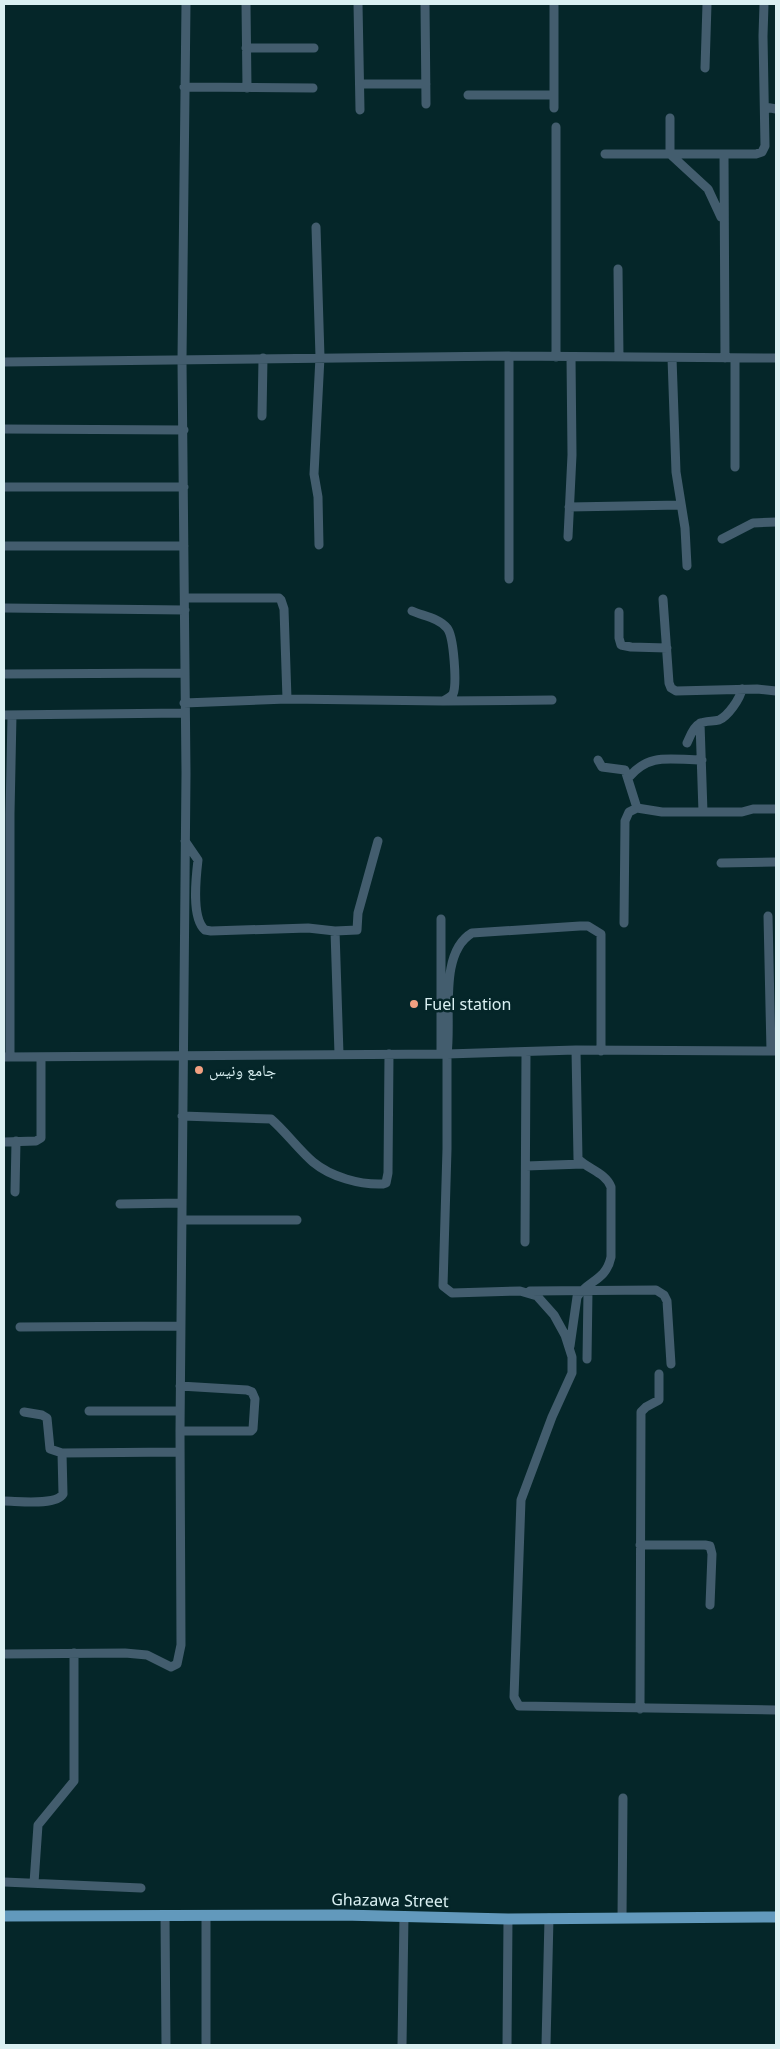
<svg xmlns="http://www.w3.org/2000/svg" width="780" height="2049" font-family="'Noto Sans','Noto Naskh Arabic',sans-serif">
<rect width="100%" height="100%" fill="#052629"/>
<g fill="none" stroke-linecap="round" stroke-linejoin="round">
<path stroke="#435d6e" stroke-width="9" d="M 246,4 L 247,88
M 358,4 L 360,110
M 425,4 L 426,104
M 554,4 L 554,108
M 246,48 L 314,48
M 705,68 L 707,4
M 360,84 L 426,84
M 184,87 L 313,88
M 468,95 L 554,95
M 765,107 L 776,109
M 670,118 L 670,154 L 708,189 L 721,217
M 556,127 L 556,357
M 605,154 L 756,154 L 762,152 L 765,146 L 763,36 L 764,4
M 724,154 L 725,358
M 316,227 L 320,357 L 314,474 L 318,497 L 319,545
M 618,269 L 619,357
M 672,358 L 676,472 L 685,528 L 687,566
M 4,362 L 509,356 L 776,358
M 262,416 L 263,358
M 4,429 L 184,430
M 735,467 L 735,358
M 4,487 L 184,487
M 569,507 L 681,505
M 568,537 L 572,455 L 571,357
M 722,539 L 753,523 L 776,522
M 4,546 L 184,546
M 509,579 L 509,356
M 185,598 L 279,598 L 281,600 L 284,609 L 287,699
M 663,599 L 669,683 L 671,688 L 676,691 L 757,689 L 776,691
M 4,608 L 185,610
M 619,612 L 619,638 L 621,645 L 631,647 L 667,648
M 4,674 L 185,673
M 443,701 L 552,700
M 184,703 L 287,699 L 443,701 C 447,699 451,697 453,694 C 457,685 454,636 447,628 C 439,618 423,616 412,611
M 4,715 L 184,713
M 700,723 L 703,812
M 687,743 C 690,737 693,727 699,724 C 705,720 713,722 719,720 C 728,716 740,699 742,689
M 598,760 L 602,767 L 625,770 L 637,808
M 629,777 C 650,752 671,760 702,760
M 185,841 L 198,860 C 196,877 191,918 205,930 L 211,931 L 308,928 L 335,931 L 357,930 L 358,913 L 378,841
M 721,863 L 776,862
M 768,916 L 771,1051
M 441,919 L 441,1054
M 624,923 L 625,821 L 629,812 L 637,808 L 662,812 L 742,812 L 753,809 L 776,809
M 335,931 L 339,1054
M 601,1051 L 601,934 L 588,926 L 580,926 L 472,933 C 438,953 452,1019 447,1054 L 447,1149 L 443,1286 L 452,1293 L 520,1291 L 537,1296 L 554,1315 L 565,1335 L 572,1357 L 572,1373 L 552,1417 L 521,1500 L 514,1697 L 519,1706 L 776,1710
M 4,1057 L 447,1054 L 576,1050 L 776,1051
M 10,1057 L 10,814 L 12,715
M 182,1116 L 271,1119 C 286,1132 298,1149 313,1162 C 331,1177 360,1185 383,1184 L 386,1183 L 388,1173 L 389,1054
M 4,1142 L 36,1141 L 41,1138 L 41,1057
M 526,1166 L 583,1164
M 15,1192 L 16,1141
M 120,1204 L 182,1203
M 182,1220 L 297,1220
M 525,1242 L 526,1052
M 530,1291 L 656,1290 L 664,1295 L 667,1301 L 671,1364
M 20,1327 L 181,1326
M 570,1346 L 577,1297 C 588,1280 606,1281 611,1257 L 611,1187 C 606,1173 588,1169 578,1159 L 576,1050
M 587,1359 L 588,1291
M 89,1411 L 180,1411
M 24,1412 L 42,1415 L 47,1418 L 50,1449 L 62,1453
M 180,1431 L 251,1431 L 253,1429 L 255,1399 L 252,1392 L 247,1390 L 180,1386
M 4,1501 C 18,1501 56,1506 63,1494 L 62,1453 L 180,1452
M 640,1545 L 705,1545 L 710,1546 L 712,1554 L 710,1605
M 4,1654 L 125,1653 L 147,1655 L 171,1667 L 177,1664 L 181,1645 L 180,1431 L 186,773 L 182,360 L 186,4
M 640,1709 L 641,1412 L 646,1407 L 659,1400 L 659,1374
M 4,1882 L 141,1888
M 34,1883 L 38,1825 L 74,1781 L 74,1653
M 165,1915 L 166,2045
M 206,1915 L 206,2045
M 622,1918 L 623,1798
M 402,2045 L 404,1916
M 507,2045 L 508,1919
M 546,2045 L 549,1918"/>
<path stroke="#6299bc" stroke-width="11" d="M 4,1916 L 342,1915 L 508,1919 L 776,1917"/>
</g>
<g fill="#f2a081" stroke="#052629" stroke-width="2">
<circle cx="414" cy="1004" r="5"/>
<circle cx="199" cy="1070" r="5"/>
</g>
<g text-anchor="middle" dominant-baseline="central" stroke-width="5" stroke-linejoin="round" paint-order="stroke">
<g font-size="16" fill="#daf0f2" stroke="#052629" text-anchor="start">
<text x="424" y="1004">Fuel station</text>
<text x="209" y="1070">جامع ونيس</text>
</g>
<g font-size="16" fill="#daf0f2" stroke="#052629">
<text transform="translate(390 1900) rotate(1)">Ghazawa Street</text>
</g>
</g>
<rect width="780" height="2049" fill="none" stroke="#daf0f2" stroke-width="10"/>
</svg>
